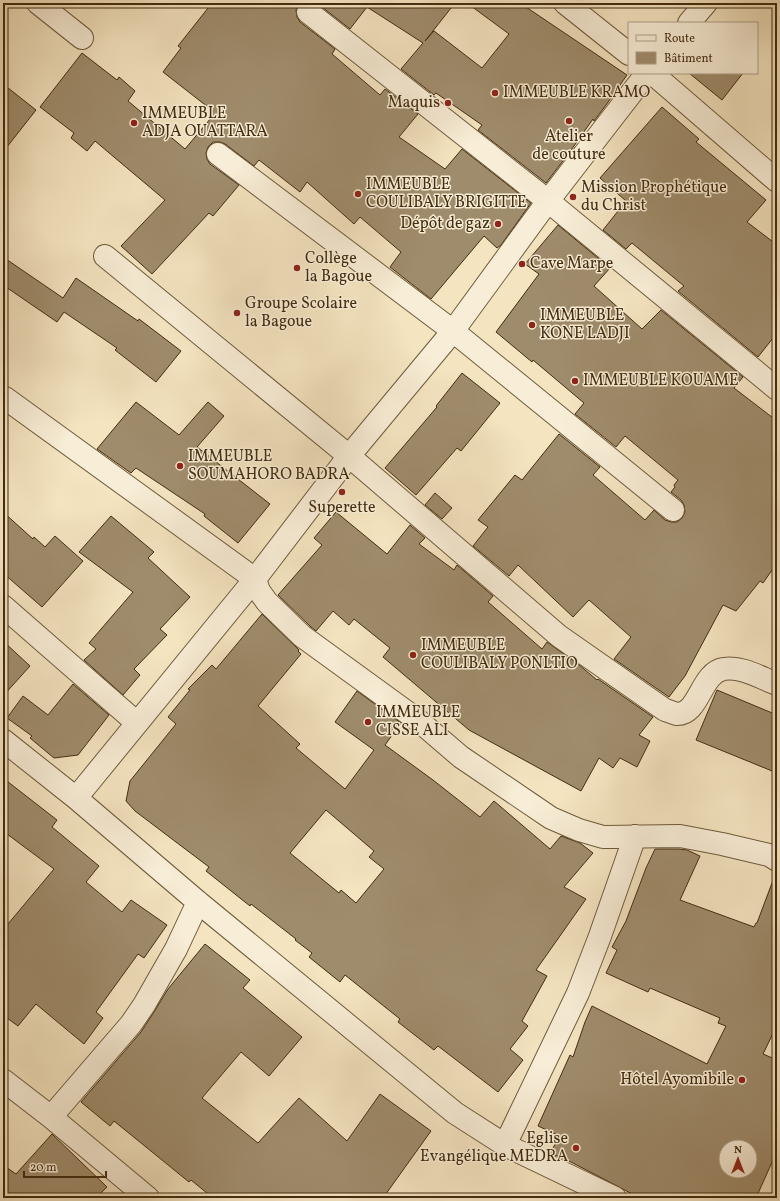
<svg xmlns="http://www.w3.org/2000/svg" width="780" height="1201" font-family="Vollkorn,serif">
<rect width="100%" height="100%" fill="#f4e4c0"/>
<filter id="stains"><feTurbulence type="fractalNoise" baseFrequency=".005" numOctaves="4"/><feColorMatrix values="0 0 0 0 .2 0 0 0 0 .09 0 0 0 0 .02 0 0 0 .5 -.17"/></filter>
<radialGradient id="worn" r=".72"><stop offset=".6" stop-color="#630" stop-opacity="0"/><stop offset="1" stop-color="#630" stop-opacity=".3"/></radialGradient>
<path fill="#9f8c6c" stroke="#432c10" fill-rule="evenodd" d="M 212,3 L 300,3 L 296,10 L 297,17 L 300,22 L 335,49 L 332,54 L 380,95 L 385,89 L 418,114 L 399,137 L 445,169 L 462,149 L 531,203 L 501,245 L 497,248 L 484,236 L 431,299 L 390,267 L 401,252 L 360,217 L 354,224 L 307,182 L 300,192 L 259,160 L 254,166 L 225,144 L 220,142 L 213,142 L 208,147 L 206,153 L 207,159 L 210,164 L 239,185 L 213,216 L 209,213 L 152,274 L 121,246 L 165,200 L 95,141 L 87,151 L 71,138 L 74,133 L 40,107 L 82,53 L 117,80 L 119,77 L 135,91 L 128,101 L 185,149 L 211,118 L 209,115 L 213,111 L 163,72 L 181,48 L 178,46 Z
M 317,3 L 455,3 L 425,41 L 434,31 L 482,68 L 509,34 L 467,3 L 520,3 L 627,75 L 606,105 L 594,121 L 593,119 L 569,153 L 546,183 L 478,130 L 482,125 L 436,93 L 434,95 L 401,69 L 423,43 L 367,7 L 350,29 Z
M 689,73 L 743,73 L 722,100 Z
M 3,84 L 36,110 L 3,152 Z
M 662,107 L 699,139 L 696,142 L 766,200 L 747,222 L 777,245 L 777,333 L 758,357 L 678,291 L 684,286 L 632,243 L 626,249 L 603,230 L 626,201 L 600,178 Z
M 558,225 L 610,268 L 594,286 L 642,329 L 661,310 L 743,377 L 734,388 L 777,421 L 777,563 L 763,583 L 760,581 L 736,611 L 723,605 L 685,676 L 669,697 L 614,659 L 631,637 L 589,600 L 573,617 L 518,565 L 509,576 L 473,546 L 488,527 L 478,520 L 515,475 L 522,480 L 559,434 L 600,467 L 593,475 L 645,520 L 654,510 L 665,520 L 671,522 L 677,522 L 682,518 L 685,512 L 684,505 L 681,500 L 671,492 L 675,487 L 674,485 L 678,480 L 625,436 L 616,447 L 575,414 L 584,403 L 533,360 L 532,362 L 496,332 L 539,274 L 525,264 Z
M 3,257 L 63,298 L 76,278 L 138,321 L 139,319 L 181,351 L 156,382 L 115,350 L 117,348 L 64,312 L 57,322 L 3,285 Z
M 462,373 L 500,403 L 461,451 L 457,448 L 416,495 L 385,468 L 437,407 L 436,406 Z
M 136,402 L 179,435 L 208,402 L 224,416 L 197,447 L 270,504 L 238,543 L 204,516 L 205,514 L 136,468 L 131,473 L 97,449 Z
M 435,493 L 452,508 L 442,519 L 425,505 Z
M 3,512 L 33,539 L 34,537 L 45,547 L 55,536 L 83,561 L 42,607 L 3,573 Z
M 336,512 L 387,554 L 410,525 L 425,538 L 419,544 L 454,570 L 457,565 L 493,596 L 488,602 L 542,649 L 547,642 L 578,664 L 597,680 L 598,679 L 653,717 L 639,735 L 650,741 L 637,767 L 620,758 L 613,768 L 599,758 L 581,791 L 469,730 L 383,657 L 390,648 L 354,619 L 349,625 L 333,611 L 316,631 L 310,626 L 278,595 L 322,545 L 314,538 Z
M 111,516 L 154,552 L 148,558 L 190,597 L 160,629 L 167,635 L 134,669 L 140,675 L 123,695 L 84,660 L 96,649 L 89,643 L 133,592 L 79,552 Z
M 262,614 L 299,650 L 298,651 L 301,654 L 258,706 L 300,744 L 296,748 L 345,789 L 374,750 L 335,722 L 357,691 L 401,723 L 385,745 L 433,780 L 480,817 L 494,801 L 550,849 L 561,836 L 580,843 L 593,853 L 564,887 L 586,899 L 536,970 L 547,976 L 522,1021 L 528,1026 L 510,1049 L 523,1060 L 498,1092 L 438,1046 L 434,1050 L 398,1022 L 400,1019 L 345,975 L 340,982 L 309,957 L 312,953 L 295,940 L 296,939 L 251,904 L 250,906 L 206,871 L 209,867 L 135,811 L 126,801 L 130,781 L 176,724 L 168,717 L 190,690 L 188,689 L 212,665 L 216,669 ZM 326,810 L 374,851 L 369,857 L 384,869 L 356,903 L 341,890 L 339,893 L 290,853 Z
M 3,641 L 30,666 L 3,696 Z
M 73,684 L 109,715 L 78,755 L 54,758 L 30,738 L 32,736 L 7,718 L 23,696 L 48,715 Z
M 717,690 L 777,715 L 777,773 L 696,740 Z
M 3,778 L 57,820 L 52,827 L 99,866 L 86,882 L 122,912 L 131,900 L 167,925 L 144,958 L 138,954 L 96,1012 L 103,1018 L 84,1044 L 36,1004 L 18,1026 L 3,1015 L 3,930 L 54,869 L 3,831 Z
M 655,849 L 679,849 L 687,850 L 700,856 L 680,900 L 754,927 L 756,923 L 757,923 L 775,875 L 777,875 L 777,1025 L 763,1054 L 777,1060 L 777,1151 L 756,1198 L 640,1198 L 571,1162 L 550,1153 L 560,1136 L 538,1126 L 570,1055 L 573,1057 L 585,1022 L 592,1006 L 707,1064 L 726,1026 L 718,1023 L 720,1018 L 650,988 L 648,992 L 606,973 L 617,950 L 612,947 L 626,921 L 646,868 ZM 726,1147 L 750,1147 L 750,1171 L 726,1171 Z
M 205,944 L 250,980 L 243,988 L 302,1037 L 269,1076 L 241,1052 L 202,1098 L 258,1143 L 299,1098 L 347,1141 L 380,1094 L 431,1131 L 383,1198 L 213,1198 L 191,1180 L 189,1182 L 114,1121 L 110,1126 L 81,1102 L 141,1032 L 154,1012 L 168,989 Z
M 52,1134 L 107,1187 L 96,1198 L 3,1198 L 3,1165 L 16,1174 Z"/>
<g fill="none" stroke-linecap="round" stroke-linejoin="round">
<defs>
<path id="minor" d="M 38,3 L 82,38
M 565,3 L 629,54
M 308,12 L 548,201 L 777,389
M 689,23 L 706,3
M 652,73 L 777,181
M 218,154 L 453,331 L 673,510
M 105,256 L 349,456 L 559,636 L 665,710 C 669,711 673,713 677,714 C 699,715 701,672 724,669 C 742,666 761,678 777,684
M 5,398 L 255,579 L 259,591 L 267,602 L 302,636 L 419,721 L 461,757 L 551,818 L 579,830 L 603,837 L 680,836 L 722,844 L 769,855 L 777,860
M 3,606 L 137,723
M 3,740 L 76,798 L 198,902 L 455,1113 L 505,1145 L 615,1198
M 76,798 L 255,579 L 349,456 L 453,331 L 548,201 L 647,73
M 3,1080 L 51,1117 L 148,1198
M 51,1117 L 131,1024 L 144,1005 L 176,949 L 198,902
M 505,1145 L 578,993 L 600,936 L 635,836"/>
</defs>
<use href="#minor" stroke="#6f5a3c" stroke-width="24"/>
<use href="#minor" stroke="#f8edd6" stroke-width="22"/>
</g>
<g fill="#8f2418" stroke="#f8edd6" stroke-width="1.5">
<circle cx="495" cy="93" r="4"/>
<circle cx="448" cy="103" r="4"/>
<circle cx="569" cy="121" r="4"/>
<circle cx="134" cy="123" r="4"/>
<circle cx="358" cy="194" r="4"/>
<circle cx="573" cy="197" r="4"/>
<circle cx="498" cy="224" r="4"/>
<circle cx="522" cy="264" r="4"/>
<circle cx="297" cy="268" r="4"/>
<circle cx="237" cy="313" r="4"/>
<circle cx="532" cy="325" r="4"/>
<circle cx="575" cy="381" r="4"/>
<circle cx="180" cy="466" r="4"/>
<circle cx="342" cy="492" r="4"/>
<circle cx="413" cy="655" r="4"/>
<circle cx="368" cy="722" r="4"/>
<circle cx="742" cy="1080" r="4"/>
<circle cx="576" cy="1148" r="4"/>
</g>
<g text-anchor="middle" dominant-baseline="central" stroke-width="3" stroke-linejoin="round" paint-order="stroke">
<g font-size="16" fill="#432c10" stroke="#f8edd6" text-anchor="start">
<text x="503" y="93">IMMEUBLE KRAMO</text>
<text x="440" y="103" text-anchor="end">Maquis</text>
<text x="142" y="114">IMMEUBLE<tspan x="142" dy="18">ADJA OUATTARA</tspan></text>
<text x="569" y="137" text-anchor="middle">Atelier<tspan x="569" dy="18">de couture</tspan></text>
<text x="366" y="185">IMMEUBLE<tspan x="366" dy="18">COULIBALY BRIGITTE</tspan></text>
<text x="581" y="188">Mission Prophétique<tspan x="581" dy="18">du Christ</tspan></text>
<text x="490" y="224" text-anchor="end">Dépôt de gaz</text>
<text x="305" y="259">Collège<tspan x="305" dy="18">la Bagoue</tspan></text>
<text x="530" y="264">Cave Marpe</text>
<text x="245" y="304">Groupe Scolaire<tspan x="245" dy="18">la Bagoue</tspan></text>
<text x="540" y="316">IMMEUBLE<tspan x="540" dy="18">KONE LADJI</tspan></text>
<text x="583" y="381">IMMEUBLE KOUAME</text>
<text x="188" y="457">IMMEUBLE<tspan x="188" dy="18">SOUMAHORO BADRA</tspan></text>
<text x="342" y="508" text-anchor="middle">Superette</text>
<text x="421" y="646">IMMEUBLE<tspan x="421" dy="18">COULIBALY PONLTIO</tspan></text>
<text x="376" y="713">IMMEUBLE<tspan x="376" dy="18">CISSE ALI</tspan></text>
<text x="734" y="1080" text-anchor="end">Hôtel Ayomibile</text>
<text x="568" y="1139" text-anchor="end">Eglise<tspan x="568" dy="18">Evangélique MEDRA</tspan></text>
</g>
</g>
<rect width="780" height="1201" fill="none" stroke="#f4e4c0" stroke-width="16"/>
<rect x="4" y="4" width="772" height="1193" fill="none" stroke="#432c10" stroke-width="2"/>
<rect x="8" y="8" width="764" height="1185" fill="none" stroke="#432c10"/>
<rect x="628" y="22" width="130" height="52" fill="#f8edd6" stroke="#b0a087"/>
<rect x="636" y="35" width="20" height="6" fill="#f8edd6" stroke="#b0a087"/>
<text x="664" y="42" font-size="12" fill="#432c10">Route</text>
<rect x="636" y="52" width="20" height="12" fill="#9f8c6c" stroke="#b0a087"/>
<text x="664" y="62" font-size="12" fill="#432c10">Bâtiment</text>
<g transform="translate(738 1159)"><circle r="19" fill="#f8edd6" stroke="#b0a087"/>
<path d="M0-3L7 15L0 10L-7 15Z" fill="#8f2418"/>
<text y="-6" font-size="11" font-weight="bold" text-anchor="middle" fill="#432c10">N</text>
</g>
<path d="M24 1171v6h82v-6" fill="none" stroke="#432c10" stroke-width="2"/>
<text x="30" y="1171" font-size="12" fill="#432c10" stroke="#f8edd6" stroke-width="3" paint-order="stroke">20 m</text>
<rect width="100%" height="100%" filter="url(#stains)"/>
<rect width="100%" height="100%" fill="url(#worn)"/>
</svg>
